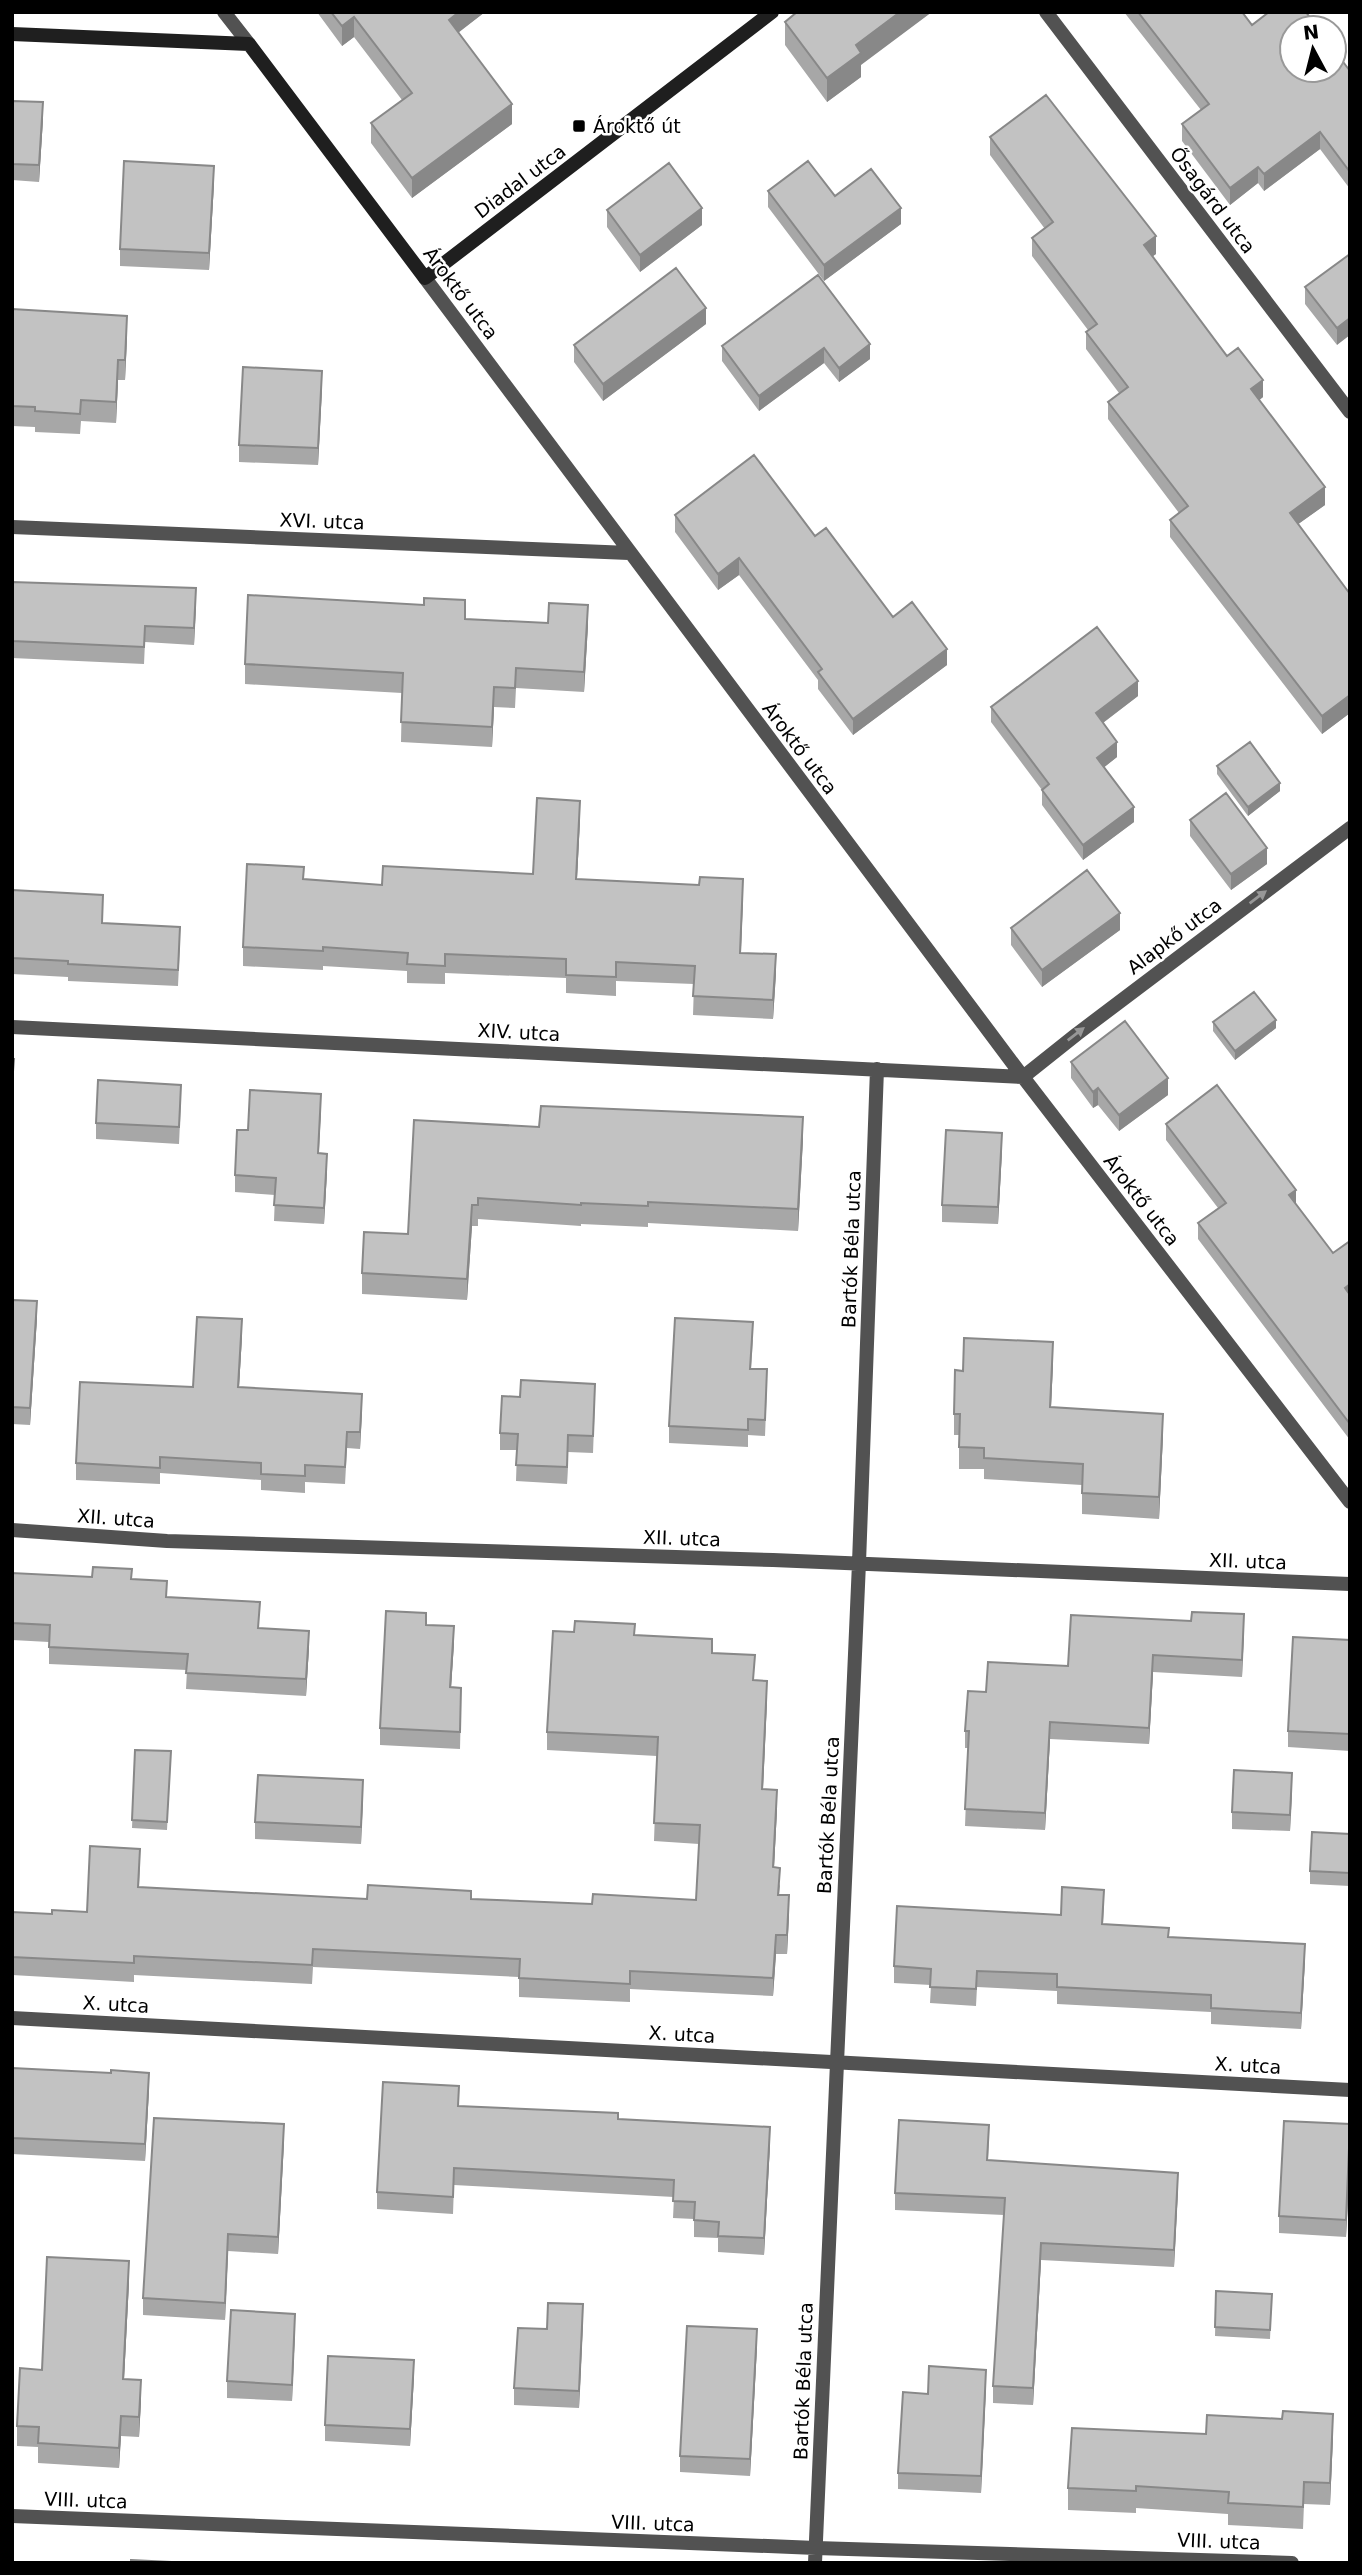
<svg xmlns="http://www.w3.org/2000/svg" width="1362" height="2575" font-family="'DejaVu Sans',sans-serif">
<rect width="100%" height="100%" fill="#fff"/>
<g fill="none" stroke-linecap="round" stroke-linejoin="round">
<path stroke="#525252" stroke-width="14" d="M 224,12 L 249,44
M 1046,12 L 1350,412
M 425,278 L 1023,1077 L 1350,1502
M 12,527 L 629,553
M 12,1027 L 1023,1077 L 1077,1034 L 1350,828
M 12,1530 L 167,1541 L 773,1560 L 1350,1584
M 12,2018 L 1350,2090
M 12,2516 L 816,2548 L 1292,2563
M 815,2563 L 859,1563 L 877,1069"/>
<path stroke="#1f1f1f" stroke-width="14" d="M 12,34 L 249,44 L 425,278 L 772,12"/>
</g>
<path fill="#a7a7a7" d="M 317,12 L 485,12 L 458,32 L 512,124 L 412,198 L 371,143 L 371,123 L 402,100 L 354,37 L 342,46 Z
M 1124,12 L 1242,12 L 1252,25 L 1350,71 L 1350,189 L 1320,149 L 1264,191 L 1258,183 L 1230,205 L 1182,141 L 1182,124 L 1201,110 Z
M 785,22 L 861,65 L 861,77 L 827,102 L 785,45 Z
M 12,101 L 43,119 L 39,182 L 12,180 Z
M 990,137 L 1156,254 L 1152,256 L 1227,356 L 1263,397 L 1259,400 L 1325,505 L 1298,524 L 1350,594 L 1350,713 L 1322,734 L 1170,537 L 1170,520 L 1179,513 L 1108,419 L 1108,402 L 1119,393 L 1086,349 L 1086,332 L 1088,330 L 1032,256 L 1032,238 L 1045,229 L 990,155 Z
M 214,183 L 209,270 L 120,266 L 120,249 Z
M 768,191 L 835,196 L 901,224 L 824,281 L 768,207 Z
M 607,210 L 702,225 L 640,272 L 607,227 Z
M 1350,254 L 1337,345 L 1305,304 L 1305,287 Z
M 12,309 L 127,336 L 125,380 L 118,380 L 116,423 L 81,421 L 80,434 L 35,432 L 35,427 L 12,426 Z
M 706,324 L 603,401 L 574,362 L 574,345 Z
M 870,344 L 870,359 L 839,382 L 824,363 L 759,411 L 722,361 L 722,346 Z
M 322,388 L 318,465 L 239,462 L 239,445 Z
M 675,515 L 815,536 L 893,617 L 947,665 L 853,735 L 818,689 L 818,680 L 739,575 L 718,590 L 675,532 Z
M 12,582 L 196,604 L 194,645 L 145,642 L 144,664 L 12,658 Z
M 465,620 L 588,625 L 584,692 L 516,688 L 515,708 L 494,707 L 492,747 L 401,742 L 402,693 L 245,684 L 245,664 Z
M 1138,696 L 1103,723 L 1117,757 L 1104,767 L 1134,822 L 1083,860 L 1042,805 L 1042,790 L 991,722 L 991,707 Z
M 1217,766 L 1280,791 L 1248,816 L 1217,774 Z
M 580,819 L 577,879 L 743,898 L 741,953 L 776,973 L 773,1019 L 693,1015 L 694,984 L 616,981 L 616,996 L 566,993 L 566,978 L 445,973 L 445,984 L 407,983 L 407,971 L 323,966 L 323,970 L 243,966 L 243,947 L 304,879 L 382,885 L 533,874 Z
M 1190,820 L 1267,864 L 1231,890 L 1190,836 Z
M 12,890 L 103,923 L 180,944 L 178,986 L 68,981 L 68,977 L 12,974 Z
M 1011,928 L 1120,930 L 1042,987 L 1011,945 Z
M 1213,1022 L 1276,1028 L 1235,1060 L 1213,1031 Z
M 1071,1062 L 1168,1095 L 1119,1131 L 1098,1105 L 1093,1108 L 1071,1078 Z
M 181,1101 L 179,1144 L 96,1139 L 96,1123 Z
M 321,1110 L 318,1153 L 327,1171 L 324,1224 L 274,1221 L 275,1195 L 235,1192 L 235,1175 L 248,1130 Z
M 1166,1124 L 1296,1205 L 1333,1253 L 1350,1241 L 1350,1440 L 1198,1239 L 1198,1223 L 1218,1208 L 1166,1140 Z
M 539,1127 L 803,1139 L 798,1231 L 648,1223 L 648,1227 L 581,1224 L 581,1226 L 478,1219 L 478,1226 L 472,1226 L 467,1300 L 362,1294 L 362,1273 Z
M 1002,1150 L 998,1224 L 942,1222 L 942,1205 Z
M 12,1300 L 37,1318 L 30,1425 L 12,1424 Z
M 242,1336 L 239,1387 L 362,1410 L 360,1449 L 347,1448 L 345,1484 L 305,1482 L 305,1493 L 261,1490 L 261,1480 L 160,1473 L 160,1484 L 76,1480 L 76,1463 L 193,1387 Z
M 753,1339 L 751,1369 L 767,1386 L 765,1436 L 748,1435 L 748,1447 L 669,1443 L 669,1426 Z
M 1053,1363 L 1051,1407 L 1163,1435 L 1159,1519 L 1082,1514 L 1082,1485 L 984,1479 L 984,1469 L 959,1469 L 959,1435 L 954,1435 L 954,1414 L 963,1371 Z
M 595,1400 L 593,1453 L 568,1452 L 567,1484 L 516,1481 L 517,1450 L 500,1450 L 500,1433 Z
M 12,1573 L 132,1579 L 167,1597 L 259,1628 L 309,1647 L 306,1696 L 186,1689 L 187,1670 L 49,1664 L 49,1642 L 12,1640 Z
M 426,1625 L 454,1643 L 451,1687 L 461,1704 L 460,1749 L 380,1745 L 380,1728 Z
M 1244,1631 L 1242,1677 L 1153,1672 L 1149,1744 L 1050,1739 L 1045,1830 L 965,1826 L 968,1748 L 965,1748 L 965,1731 L 986,1692 L 1068,1666 Z
M 635,1635 L 712,1653 L 754,1681 L 767,1700 L 763,1790 L 777,1809 L 774,1868 L 780,1886 L 779,1895 L 789,1914 L 787,1954 L 776,1954 L 773,1996 L 630,1989 L 630,2002 L 519,1997 L 519,1977 L 313,1967 L 312,1984 L 134,1975 L 134,1982 L 12,1975 L 12,1912 L 52,1914 L 87,1912 L 140,1867 L 139,1887 L 367,1899 L 471,1899 L 592,1904 L 696,1900 L 699,1844 L 654,1841 L 657,1756 L 547,1750 L 547,1732 Z
M 1350,1640 L 1350,1751 L 1288,1747 L 1288,1731 Z
M 135,1750 L 171,1751 L 167,1830 L 132,1828 Z
M 1292,1790 L 1290,1831 L 1232,1829 L 1232,1812 Z
M 363,1797 L 361,1844 L 255,1839 L 255,1822 Z
M 1350,1834 L 1350,1886 L 1310,1884 L 1310,1871 Z
M 1104,1907 L 1103,1924 L 1169,1937 L 1305,1960 L 1301,2029 L 1211,2024 L 1211,2012 L 1057,2004 L 1057,1991 L 977,1987 L 976,2006 L 930,2003 L 931,1985 L 894,1983 L 894,1966 L 1061,1915 Z
M 12,2068 L 111,2073 L 149,2089 L 145,2161 L 12,2154 Z
M 459,2106 L 618,2119 L 770,2144 L 764,2255 L 718,2252 L 718,2238 L 694,2237 L 694,2219 L 673,2218 L 674,2197 L 454,2185 L 453,2214 L 377,2209 L 377,2192 Z
M 1350,2124 L 1350,2159 L 1346,2237 L 1279,2233 L 1279,2216 Z
M 284,2141 L 278,2254 L 228,2251 L 225,2320 L 143,2315 L 143,2298 Z
M 989,2141 L 988,2160 L 1178,2189 L 1174,2267 L 1041,2260 L 1033,2405 L 993,2403 L 993,2386 L 1004,2215 L 895,2210 L 895,2193 Z
M 129,2282 L 124,2379 L 141,2401 L 139,2437 L 121,2436 L 119,2468 L 38,2463 L 38,2447 L 17,2446 L 17,2426 L 42,2370 Z
M 1216,2291 L 1272,2294 L 1270,2339 L 1215,2336 Z
M 583,2321 L 579,2408 L 514,2405 L 514,2388 L 547,2329 Z
M 295,2330 L 292,2401 L 227,2398 L 227,2381 Z
M 757,2346 L 750,2476 L 680,2472 L 680,2456 Z
M 414,2376 L 410,2446 L 325,2441 L 325,2425 Z
M 986,2387 L 981,2493 L 898,2489 L 898,2473 L 928,2394 Z
M 1206,2434 L 1333,2436 L 1330,2505 L 1304,2504 L 1303,2529 L 1228,2525 L 1228,2514 L 1136,2508 L 1136,2513 L 1068,2510 L 1068,2488 Z"/>
<path fill="#888" d="M 459,12 L 485,12 L 449,40 L 449,20 Z
M 900,12 L 932,12 L 861,65 L 861,77 L 827,102 L 827,78 L 856,45 Z
M 354,17 L 354,37 L 342,46 L 342,26 Z
M 43,102 L 43,119 L 39,182 L 39,165 Z
M 512,104 L 512,124 L 412,198 L 412,178 Z
M 1320,132 L 1320,149 L 1264,191 L 1264,174 Z
M 214,166 L 214,183 L 209,270 L 209,253 Z
M 1258,167 L 1258,183 L 1230,205 L 1230,188 Z
M 702,208 L 702,225 L 640,272 L 640,255 Z
M 901,208 L 901,224 L 824,281 L 824,265 Z
M 1156,236 L 1156,254 L 1144,263 L 1144,245 Z
M 706,308 L 706,324 L 603,401 L 603,384 Z
M 127,316 L 127,336 L 125,380 L 125,360 Z
M 1350,318 L 1350,335 L 1337,345 L 1337,328 Z
M 870,344 L 870,359 L 839,382 L 839,368 Z
M 824,348 L 824,363 L 759,411 L 759,396 Z
M 118,360 L 118,380 L 116,423 L 116,402 Z
M 322,371 L 322,388 L 318,465 L 318,448 Z
M 1263,380 L 1263,397 L 1251,407 L 1251,389 Z
M 1325,487 L 1325,505 L 1290,530 L 1290,513 Z
M 739,558 L 739,575 L 718,590 L 718,574 Z
M 196,588 L 196,604 L 194,645 L 194,628 Z
M 588,605 L 588,625 L 584,692 L 584,672 Z
M 947,649 L 947,665 L 853,735 L 853,719 Z
M 1138,681 L 1138,696 L 1096,728 L 1096,713 Z
M 494,687 L 494,707 L 492,747 L 492,727 Z
M 1350,695 L 1350,713 L 1322,734 L 1322,716 Z
M 1117,742 L 1117,757 L 1097,773 L 1097,758 Z
M 1280,783 L 1280,791 L 1248,816 L 1248,807 Z
M 580,801 L 580,819 L 576,897 L 576,879 Z
M 1134,807 L 1134,822 L 1083,860 L 1083,845 Z
M 1267,848 L 1267,864 L 1231,890 L 1231,874 Z
M 743,879 L 743,898 L 740,971 L 740,953 Z
M 1120,913 L 1120,930 L 1042,987 L 1042,970 Z
M 776,954 L 776,973 L 773,1019 L 773,1000 Z
M 1276,1020 L 1276,1028 L 1235,1060 L 1235,1051 Z
M 14,1059 L 14,1083 L 12,1108 L 12,1084 Z
M 1168,1078 L 1168,1095 L 1119,1131 L 1119,1115 Z
M 1098,1088 L 1098,1105 L 1093,1108 L 1093,1092 Z
M 321,1094 L 321,1110 L 318,1170 L 318,1153 Z
M 803,1117 L 803,1139 L 798,1231 L 798,1209 Z
M 1002,1133 L 1002,1150 L 998,1224 L 998,1207 Z
M 327,1154 L 327,1171 L 324,1224 L 324,1208 Z
M 1296,1190 L 1296,1206 L 1289,1195 Z
M 472,1205 L 472,1226 L 467,1300 L 467,1279 Z
M 1350,1284 L 1350,1301 L 1345,1288 Z
M 37,1301 L 37,1318 L 30,1425 L 30,1408 Z
M 242,1319 L 242,1336 L 238,1404 L 238,1387 Z
M 1053,1342 L 1053,1363 L 1050,1428 L 1050,1407 Z
M 362,1394 L 362,1410 L 360,1449 L 360,1432 Z
M 1163,1414 L 1163,1435 L 1159,1519 L 1159,1497 Z
M 568,1435 L 568,1452 L 567,1484 L 567,1467 Z
M 1244,1614 L 1244,1631 L 1242,1677 L 1242,1660 Z
M 454,1626 L 454,1643 L 450,1704 L 450,1687 Z
M 309,1631 L 309,1647 L 306,1696 L 306,1679 Z
M 1153,1655 L 1153,1672 L 1149,1744 L 1149,1728 Z
M 767,1681 L 767,1700 L 762,1808 L 762,1789 Z
M 1050,1722 L 1050,1739 L 1045,1830 L 1045,1813 Z
M 1292,1773 L 1292,1790 L 1290,1831 L 1290,1815 Z
M 363,1780 L 363,1797 L 361,1844 L 361,1827 Z
M 777,1790 L 777,1809 L 773,1886 L 773,1867 Z
M 789,1895 L 789,1914 L 787,1954 L 787,1935 Z
M 776,1935 L 776,1954 L 773,1996 L 773,1978 Z
M 1305,1944 L 1305,1960 L 1301,2029 L 1301,2013 Z
M 149,2073 L 149,2089 L 145,2161 L 145,2144 Z
M 284,2124 L 284,2141 L 278,2254 L 278,2237 Z
M 770,2127 L 770,2144 L 764,2255 L 764,2238 Z
M 1350,2142 L 1350,2159 L 1346,2237 L 1346,2220 Z
M 1178,2173 L 1178,2189 L 1174,2267 L 1174,2250 Z
M 228,2234 L 228,2251 L 225,2320 L 225,2303 Z
M 1041,2243 L 1041,2260 L 1033,2405 L 1033,2388 Z
M 129,2261 L 129,2282 L 123,2399 L 123,2379 Z
M 583,2304 L 583,2321 L 579,2408 L 579,2391 Z
M 295,2314 L 295,2330 L 292,2401 L 292,2385 Z
M 757,2329 L 757,2346 L 750,2476 L 750,2459 Z
M 414,2360 L 414,2376 L 410,2446 L 410,2429 Z
M 986,2370 L 986,2387 L 981,2493 L 981,2476 Z
M 141,2380 L 141,2401 L 139,2437 L 139,2417 Z
M 1333,2414 L 1333,2436 L 1330,2505 L 1330,2483 Z
M 121,2416 L 121,2436 L 119,2468 L 119,2448 Z"/>
<path fill="#c2c2c2" stroke="#888" stroke-width="2" d="M 331,12 L 459,12 L 449,20 L 512,104 L 412,178 L 371,123 L 412,93 L 354,17 L 342,26 Z
M 797,12 L 900,12 L 856,45 L 861,53 L 827,78 L 785,22 Z
M 1138,12 L 1242,12 L 1252,25 L 1269,12 L 1306,12 L 1317,28 L 1292,28 L 1292,70 L 1334,70 L 1334,50 L 1350,71 L 1350,172 L 1320,132 L 1264,174 L 1258,167 L 1230,188 L 1182,124 L 1209,104 Z
M 1046,95 L 1156,236 L 1144,245 L 1227,356 L 1238,348 L 1263,380 L 1251,389 L 1325,487 L 1290,513 L 1350,594 L 1350,695 L 1322,716 L 1170,520 L 1188,506 L 1108,402 L 1128,387 L 1086,332 L 1097,324 L 1032,238 L 1053,222 L 990,137 Z
M 12,101 L 43,102 L 39,165 L 12,164 Z
M 124,161 L 214,166 L 209,253 L 120,249 Z
M 808,161 L 835,196 L 871,169 L 901,208 L 824,265 L 768,191 Z
M 669,163 L 702,208 L 640,255 L 607,210 Z
M 1350,254 L 1350,318 L 1337,328 L 1305,287 Z
M 676,268 L 706,308 L 603,384 L 574,345 Z
M 818,275 L 870,344 L 839,368 L 824,348 L 759,396 L 722,346 Z
M 12,309 L 127,316 L 125,360 L 118,360 L 116,402 L 81,400 L 80,414 L 35,411 L 35,407 L 12,406 Z
M 243,367 L 322,371 L 318,448 L 239,445 Z
M 754,455 L 815,536 L 826,528 L 893,617 L 912,602 L 947,649 L 853,719 L 818,672 L 822,669 L 739,558 L 718,574 L 675,515 Z
M 12,582 L 196,588 L 194,628 L 145,626 L 144,647 L 12,641 Z
M 248,595 L 424,605 L 424,598 L 465,600 L 465,619 L 548,623 L 549,603 L 588,605 L 584,672 L 516,668 L 515,688 L 494,687 L 492,727 L 401,722 L 403,673 L 245,664 Z
M 1097,627 L 1138,681 L 1096,713 L 1117,742 L 1097,758 L 1134,807 L 1083,845 L 1042,790 L 1049,784 L 991,707 Z
M 1250,742 L 1280,783 L 1248,807 L 1217,766 Z
M 1226,793 L 1267,848 L 1231,874 L 1190,820 Z
M 537,798 L 580,801 L 576,879 L 699,885 L 700,877 L 743,879 L 740,953 L 776,954 L 773,1000 L 693,996 L 695,966 L 616,962 L 616,977 L 566,975 L 566,959 L 445,954 L 445,966 L 407,964 L 408,953 L 323,947 L 323,951 L 243,947 L 247,864 L 304,867 L 303,879 L 382,885 L 383,866 L 533,874 Z
M 1087,870 L 1120,913 L 1042,970 L 1011,928 Z
M 12,890 L 103,895 L 102,923 L 180,927 L 178,970 L 68,964 L 68,961 L 12,958 Z
M 1254,992 L 1276,1020 L 1235,1051 L 1213,1022 Z
M 1125,1021 L 1168,1078 L 1119,1115 L 1098,1088 L 1093,1092 L 1071,1062 Z
M 12,1059 L 14,1059 L 12,1084 Z
M 98,1080 L 181,1085 L 179,1127 L 96,1123 Z
M 1217,1085 L 1296,1190 L 1289,1195 L 1333,1253 L 1350,1241 L 1350,1284 L 1345,1288 L 1350,1295 L 1350,1424 L 1198,1223 L 1226,1203 L 1166,1124 Z
M 250,1090 L 321,1094 L 318,1153 L 327,1154 L 324,1208 L 274,1205 L 276,1178 L 235,1175 L 237,1130 L 248,1130 Z
M 541,1106 L 803,1117 L 798,1209 L 648,1202 L 648,1206 L 581,1203 L 581,1205 L 478,1198 L 478,1205 L 472,1205 L 467,1279 L 362,1273 L 364,1232 L 408,1234 L 414,1120 L 539,1127 Z
M 946,1130 L 1002,1133 L 998,1207 L 942,1205 Z
M 12,1300 L 37,1301 L 30,1408 L 12,1407 Z
M 197,1317 L 242,1319 L 238,1387 L 362,1394 L 360,1432 L 347,1432 L 345,1467 L 305,1465 L 305,1476 L 261,1474 L 261,1463 L 160,1457 L 160,1468 L 76,1463 L 80,1382 L 193,1387 Z
M 675,1318 L 753,1322 L 750,1369 L 767,1369 L 765,1420 L 748,1419 L 748,1430 L 669,1426 Z
M 964,1338 L 1053,1342 L 1050,1407 L 1163,1414 L 1159,1497 L 1082,1493 L 1083,1464 L 984,1458 L 984,1448 L 959,1447 L 960,1414 L 954,1414 L 955,1370 L 963,1371 Z
M 521,1380 L 595,1384 L 593,1436 L 568,1435 L 567,1467 L 516,1465 L 518,1434 L 500,1433 L 502,1396 L 520,1397 Z
M 93,1567 L 132,1569 L 131,1579 L 167,1581 L 166,1597 L 260,1602 L 258,1628 L 309,1631 L 306,1679 L 186,1673 L 188,1654 L 49,1647 L 50,1625 L 12,1623 L 12,1573 L 92,1577 Z
M 386,1611 L 426,1613 L 426,1625 L 454,1626 L 450,1687 L 461,1688 L 460,1732 L 380,1728 Z
M 1192,1612 L 1244,1614 L 1242,1660 L 1153,1655 L 1149,1728 L 1050,1722 L 1045,1813 L 965,1809 L 969,1731 L 965,1731 L 968,1691 L 986,1692 L 988,1662 L 1068,1666 L 1071,1615 L 1191,1621 Z
M 575,1621 L 635,1624 L 634,1635 L 712,1639 L 712,1653 L 755,1655 L 753,1680 L 767,1681 L 762,1789 L 777,1790 L 773,1867 L 780,1868 L 778,1895 L 789,1895 L 787,1935 L 776,1935 L 773,1978 L 630,1971 L 630,1984 L 519,1978 L 520,1959 L 313,1949 L 312,1965 L 134,1956 L 134,1963 L 12,1957 L 12,1912 L 52,1914 L 52,1910 L 87,1912 L 90,1846 L 140,1849 L 138,1887 L 367,1899 L 368,1885 L 471,1891 L 471,1899 L 592,1904 L 593,1894 L 696,1900 L 700,1825 L 654,1823 L 658,1737 L 547,1732 L 553,1631 L 574,1632 Z
M 1293,1637 L 1350,1640 L 1350,1734 L 1288,1731 Z
M 135,1750 L 171,1751 L 167,1822 L 132,1820 Z
M 1234,1770 L 1292,1773 L 1290,1815 L 1232,1812 Z
M 258,1775 L 363,1780 L 361,1827 L 255,1822 Z
M 1312,1832 L 1350,1834 L 1350,1873 L 1310,1871 Z
M 1062,1887 L 1104,1890 L 1102,1924 L 1169,1928 L 1168,1937 L 1305,1944 L 1301,2013 L 1211,2008 L 1211,1995 L 1057,1987 L 1057,1974 L 977,1971 L 976,1989 L 930,1987 L 931,1969 L 894,1966 L 897,1906 L 1061,1915 Z
M 12,2068 L 111,2073 L 111,2070 L 149,2073 L 145,2144 L 12,2138 Z
M 383,2082 L 459,2086 L 458,2106 L 618,2113 L 618,2119 L 770,2127 L 764,2238 L 718,2236 L 719,2222 L 694,2220 L 695,2202 L 673,2201 L 674,2180 L 454,2168 L 453,2197 L 377,2192 Z
M 154,2118 L 284,2124 L 278,2237 L 228,2234 L 225,2303 L 143,2298 Z
M 899,2120 L 989,2125 L 987,2160 L 1178,2173 L 1174,2250 L 1041,2243 L 1033,2388 L 993,2386 L 1005,2198 L 895,2193 Z
M 1284,2121 L 1350,2124 L 1346,2220 L 1279,2216 Z
M 47,2257 L 129,2261 L 123,2379 L 141,2380 L 139,2417 L 121,2416 L 119,2448 L 38,2443 L 39,2427 L 17,2426 L 20,2368 L 42,2370 Z
M 1216,2291 L 1272,2294 L 1270,2330 L 1215,2327 Z
M 548,2303 L 583,2304 L 579,2391 L 514,2388 L 518,2328 L 547,2329 Z
M 231,2310 L 295,2314 L 292,2385 L 227,2381 Z
M 687,2326 L 757,2329 L 750,2459 L 680,2456 Z
M 328,2356 L 414,2360 L 410,2429 L 325,2425 Z
M 929,2366 L 986,2370 L 981,2476 L 898,2473 L 903,2392 L 928,2394 Z
M 1283,2411 L 1333,2414 L 1330,2483 L 1304,2482 L 1303,2507 L 1228,2503 L 1229,2492 L 1136,2486 L 1136,2491 L 1068,2488 L 1072,2428 L 1206,2434 L 1207,2415 L 1282,2419 Z
M 131,2560 L 192,2563 L 131,2563 Z"/>
<defs><path id="oneway-solid" d="M-6-.8H1V-3.2L6.5 0L1 3.2V.8H-6Z" transform="scale(1.75)"/></defs>
<g fill="#979797">
<use href="#oneway-solid" transform="translate(1258 897) rotate(-37)"/>
<use href="#oneway-solid" transform="translate(1076 1034) rotate(-38)"/>
</g>
<rect fill="#000" stroke="#fff" stroke-width="2.5" x="572" y="119" width="14" height="14" rx="3.5"/>
<g text-anchor="middle" dominant-baseline="central" stroke-width="5" stroke-linejoin="round" paint-order="stroke">
<g font-size="19" fill="#000" stroke="#fff" text-anchor="start">
<text x="593" y="126">Ároktő út</text>
</g>
<g font-size="19" fill="#000" stroke="#fff">
<text transform="translate(520 181) rotate(-37)">Diadal utca</text>
<text transform="translate(1213 200) rotate(53)">Ősagárd utca</text>
<text transform="translate(461 293) rotate(53)">Ároktő utca</text>
<text transform="translate(322 521) rotate(2)">XVI. utca</text>
<text transform="translate(800 748) rotate(53)">Ároktő utca</text>
<text transform="translate(1174 936) rotate(-37)">Alapkő utca</text>
<text transform="translate(519 1032) rotate(3)">XIV. utca</text>
<text transform="translate(1142 1200) rotate(52)">Ároktő utca</text>
<text transform="translate(851 1249) rotate(-88)">Bartók Béla utca</text>
<text transform="translate(116 1518) rotate(4)">XII. utca</text>
<text transform="translate(682 1538) rotate(2)">XII. utca</text>
<text transform="translate(1248 1561) rotate(2)">XII. utca</text>
<text transform="translate(828 1815) rotate(-87)">Bartók Béla utca</text>
<text transform="translate(116 2004) rotate(3)">X. utca</text>
<text transform="translate(682 2034) rotate(3)">X. utca</text>
<text transform="translate(1248 2065) rotate(3)">X. utca</text>
<text transform="translate(803 2381) rotate(-88)">Bartók Béla utca</text>
<text transform="translate(86 2500) rotate(2)">VIII. utca</text>
<text transform="translate(653 2523) rotate(2)">VIII. utca</text>
<text transform="translate(1219 2541) rotate(2)">VIII. utca</text>
</g>
</g>
<rect width="1362" height="2575" fill="none" stroke="#000000" stroke-width="28"/>
<g transform="translate(1313 49) rotate(353)"><circle r="33" fill="#ffffff" stroke="#999999" stroke-width="2"/>
<path d="M0-5L12 26L0 18L-12 26Z" fill="#000000"/>
<text y="-10" font-size="19" font-weight="bold" text-anchor="middle" fill="#000000">N</text>
</g>
</svg>
